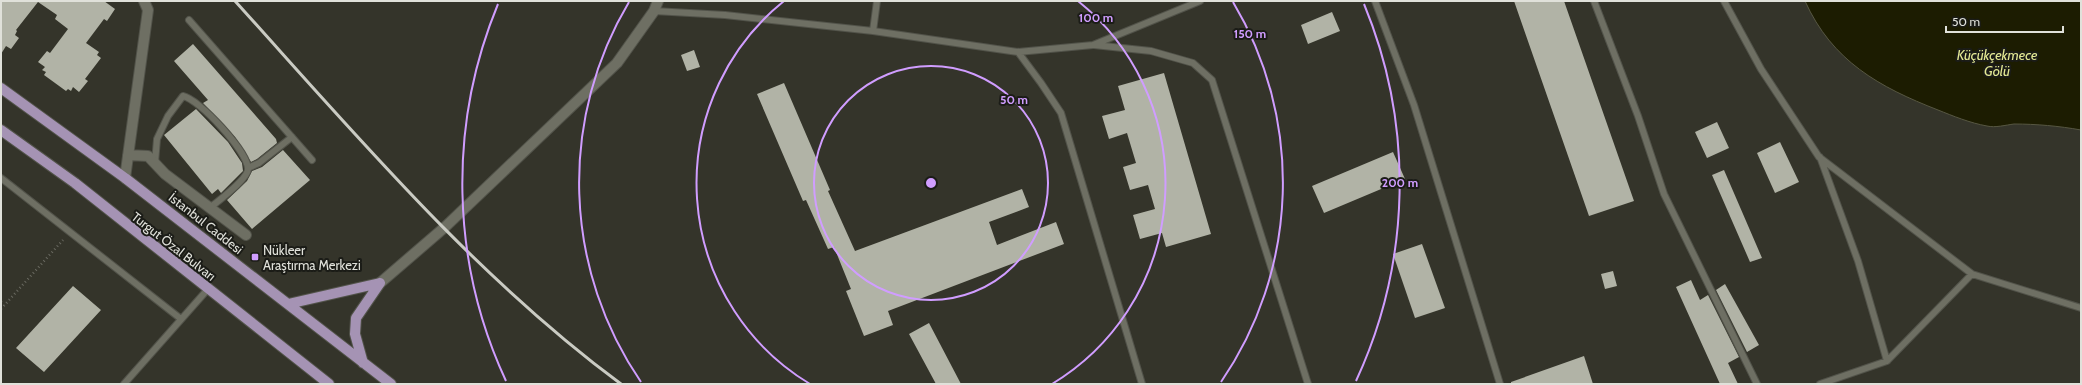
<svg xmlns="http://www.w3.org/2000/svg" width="2082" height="385" font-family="Cabin,sans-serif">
<rect width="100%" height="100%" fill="#34342a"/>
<path fill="#1c1c01" stroke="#575742" d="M 1805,1 L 2081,1 L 2081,130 C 2059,126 2036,124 2014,124 C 2006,125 1995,128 1987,126 C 1970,123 1953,116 1938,110 C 1879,87 1832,61 1805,1 Z"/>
<path fill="#b1b3a6" d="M 1,1 L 104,1 L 115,9 L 107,21 L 104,19 L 86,43 L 99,52 L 97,55 L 101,58 L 85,79 L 88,81 L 79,92 L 73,87 L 71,91 L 68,89 L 66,91 L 44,75 L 46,72 L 42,70 L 45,67 L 38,62 L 47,51 L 50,53 L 68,29 L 55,19 L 57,15 L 38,2 L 16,30 L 17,31 L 15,35 L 19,38 L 11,49 L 6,46 L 1,54 Z
M 1514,1 L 1564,1 L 1634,201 L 1589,216 Z
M 1332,12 L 1340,31 L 1308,44 L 1301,25 Z
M 193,44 L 276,139 L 277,143 L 257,159 L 251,162 L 235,137 L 203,103 L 208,100 L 174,61 Z
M 694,50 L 700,67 L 687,71 L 681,55 Z
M 1164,73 L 1211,234 L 1166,247 L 1162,233 L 1140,239 L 1133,215 L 1155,209 L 1148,185 L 1130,190 L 1123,167 L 1136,163 L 1127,133 L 1109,139 L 1102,116 L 1125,110 L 1118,86 Z
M 784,83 L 830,190 L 828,191 L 855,251 L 1022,189 L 1029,207 L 989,222 L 997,245 L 1056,222 L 1064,244 L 888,311 L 893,325 L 864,336 L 846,291 L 851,289 L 834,247 L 828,249 L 806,200 L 803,201 L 757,94 Z
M 196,109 L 228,142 L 242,163 L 243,171 L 221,193 L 218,189 L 212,194 L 164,135 Z
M 1717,122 L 1729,148 L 1707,158 L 1695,132 Z
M 1780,142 L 1799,182 L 1775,193 L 1757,153 Z
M 283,150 L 310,180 L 252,229 L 227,200 L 247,181 L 252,171 L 262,167 Z
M 1393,152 L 1405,179 L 1324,213 L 1312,186 Z
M 1724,170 L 1762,258 L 1750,262 L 1712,175 Z
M 1422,244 L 1445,308 L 1415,318 L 1393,254 Z
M 1613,271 L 1617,286 L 1605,289 L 1601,274 Z
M 1691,280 L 1700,300 L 1708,295 L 1739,357 L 1728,363 L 1738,384 L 1720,384 L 1676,287 Z
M 1725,284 L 1759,345 L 1747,352 L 1716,290 Z
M 73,286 L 101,310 L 44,372 L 16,348 Z
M 929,323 L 961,384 L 936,384 L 909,334 Z
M 1584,356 L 1593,384 L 1511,384 L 1511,382 Z"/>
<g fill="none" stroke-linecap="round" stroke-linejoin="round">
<defs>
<path id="service" d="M 1375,1 L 1414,105 L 1500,384
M 1594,1 L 1638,116 L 1664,194 L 1757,384
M 1724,1 L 1761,69 L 1819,157 L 1972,274 L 2081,308
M 654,11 L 725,15 L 873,31 L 1018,52 L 1093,45 L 1200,1
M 189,20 L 312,160
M 873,31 L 877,1
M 1094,45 L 1151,51 L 1193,63 L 1212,80 L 1308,384
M 1018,52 L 1041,83 L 1061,113 L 1142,384
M 1820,157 L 1858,261 L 1887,361
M 155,163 L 157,139 L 168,116 L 183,96 C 199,99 248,152 248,169 C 248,179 218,201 210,208
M 248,168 L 259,163 L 292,137
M 1,178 L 181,319
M 124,384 L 208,289
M 1820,384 L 1887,361 L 1972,274"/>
<path id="minor" d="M 128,155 L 148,156 L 165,174 L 246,235
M 125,178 L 148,10 L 144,1
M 380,283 L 445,227 L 617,63 L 654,11 L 658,1"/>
<path id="primary" d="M 1,88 L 125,178 L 391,384
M 1,130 L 75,183 L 329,384
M 288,304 L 380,283
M 363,363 L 355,334 L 356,318 L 380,283"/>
</defs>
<use href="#service" stroke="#52534a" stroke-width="8"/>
<use href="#minor" stroke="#52534a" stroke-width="12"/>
<use href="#primary" stroke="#52534a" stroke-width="12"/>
<path stroke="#6a6a61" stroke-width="2.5" stroke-dasharray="1 3" stroke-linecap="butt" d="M 1,302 L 4,305
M 1,309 L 63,240"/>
<use href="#service" stroke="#6e6f63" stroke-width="6"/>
<use href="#minor" stroke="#6e6f63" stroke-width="10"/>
<use href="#primary" stroke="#a593b4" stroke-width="10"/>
<path stroke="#cacbc3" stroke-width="3" d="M 235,1 C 356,135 475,276 621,384"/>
</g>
<g fill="none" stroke="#d09dff" stroke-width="2">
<circle cx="931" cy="183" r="117"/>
<path d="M810 384A234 234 0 0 1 784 1M1078 1A234 234 0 0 1 1052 384"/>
<path d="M641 382A352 352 0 0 1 629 2M1233 2A352 352 0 0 1 1221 382"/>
<path d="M506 381A469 469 0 0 1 498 4M1364 4A469 469 0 0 1 1356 381"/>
</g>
<rect fill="#d09dff" stroke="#1b1c17" stroke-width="1.5" x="251" y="253" width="8" height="8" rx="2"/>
<g text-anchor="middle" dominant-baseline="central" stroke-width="4" stroke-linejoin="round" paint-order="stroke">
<g font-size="13" fill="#e0e1da" stroke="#1b1c17">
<text transform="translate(206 223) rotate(38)">İstanbul Caddesi</text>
<text transform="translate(174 246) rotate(38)">Turgut Özal Bulvarı</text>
</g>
<g font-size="13" fill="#e0e1da" stroke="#1b1c17" text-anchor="start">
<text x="263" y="250">Nükleer<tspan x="263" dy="15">Araştırma Merkezi</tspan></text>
</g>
<g font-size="14" font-style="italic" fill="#e4e994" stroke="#1b1c17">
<text x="1997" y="55">Küçükçekmece<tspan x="1997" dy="16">Gölü</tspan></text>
</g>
</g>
<circle cx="931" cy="183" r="6" fill="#d09dff" stroke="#1b1c17" stroke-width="2"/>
<g font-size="12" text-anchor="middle" font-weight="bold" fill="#d09dff" stroke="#1b1c17" stroke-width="4" stroke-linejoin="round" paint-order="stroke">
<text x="1096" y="22">100 m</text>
<text x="1250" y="38">150 m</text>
<text x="1014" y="104">50 m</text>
<text x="1400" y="187">200 m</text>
</g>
<rect width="2082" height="385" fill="none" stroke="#e0e1da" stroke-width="4"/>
<path d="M1946 26v6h117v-6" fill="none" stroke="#e0e1da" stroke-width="2"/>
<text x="1952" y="26" font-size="12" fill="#e0e1da" stroke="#1b1c17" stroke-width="3" paint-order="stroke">50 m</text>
</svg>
